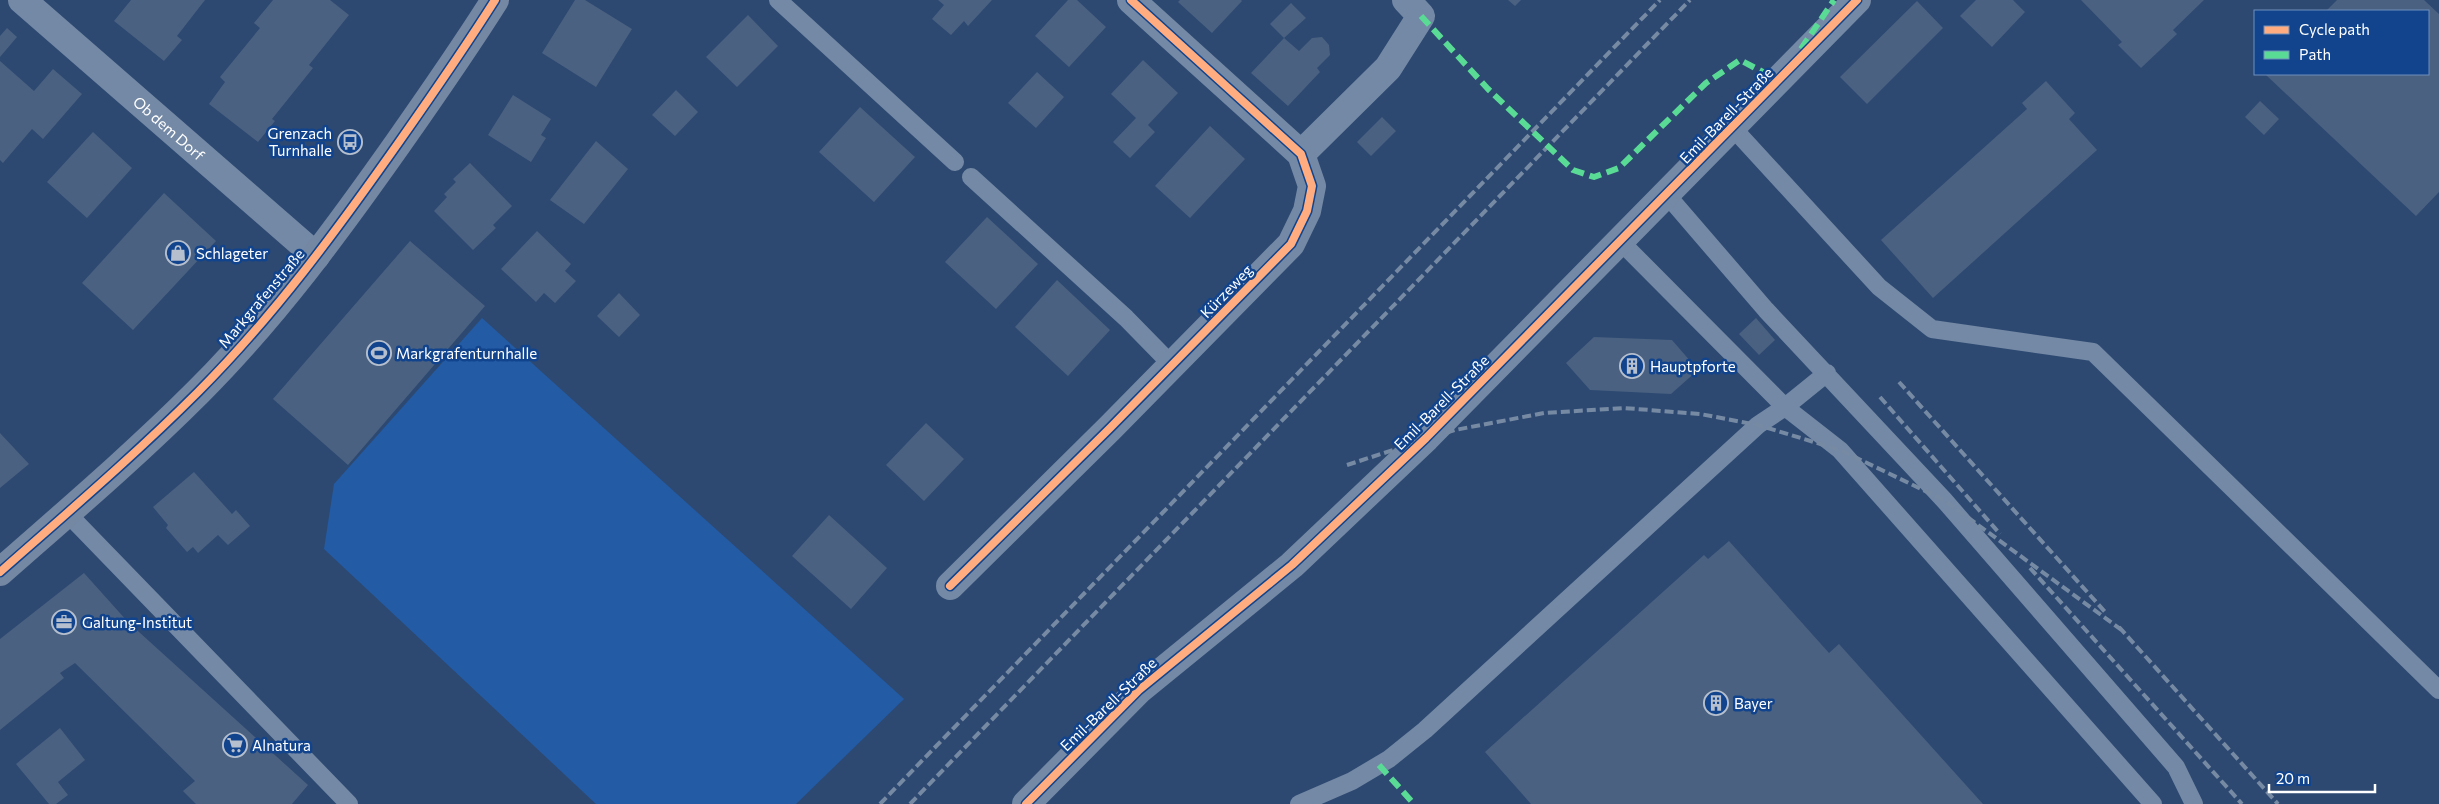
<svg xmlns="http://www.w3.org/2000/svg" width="2439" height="804" font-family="Commissioner,sans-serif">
<rect width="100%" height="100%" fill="#2d4971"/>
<path fill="#235ba5" d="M 482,318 L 904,699 L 796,804 L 596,804 L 324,549 L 334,484 Z"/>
<path fill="#4a6181" d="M 131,0 L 205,0 L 177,36 L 182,40 L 164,61 L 114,21 Z
M 273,0 L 330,0 L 349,15 L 309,65 L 313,68 L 272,119 L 275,121 L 258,142 L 209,104 L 225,82 L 220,77 L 260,28 L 254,23 Z
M 575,0 L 585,0 L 632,29 L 596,87 L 542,53 Z
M 938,0 L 992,0 L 968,26 L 964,21 L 951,35 L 932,19 L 944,5 Z
M 1068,0 L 1077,0 L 1106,27 L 1069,67 L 1035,36 Z
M 1180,0 L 1241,0 L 1242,1 L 1212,33 L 1178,2 Z
M 1508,0 L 1521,0 L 1515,6 Z
M 1976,0 L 2013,0 L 2025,12 L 1992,47 L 1960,16 Z
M 2081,0 L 2204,0 L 2173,30 L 2177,34 L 2141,68 L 2118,45 L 2122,42 Z
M 2337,0 L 2424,0 L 2439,14 L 2439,192 L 2416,216 L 2266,75 L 2428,74 L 2428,11 L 2326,11 Z
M 1917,1 L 1943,28 L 1867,104 L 1840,77 Z
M 1291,3 L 1306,18 L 1284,38 L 1270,24 Z
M 748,15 L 778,46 L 737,87 L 706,57 Z
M 7,28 L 17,37 L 0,57 L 0,36 Z
M 1322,37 L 1329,45 L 1330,55 L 1317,68 L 1320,72 L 1288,106 L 1251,73 L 1284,38 L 1299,51 L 1312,38 Z
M 1143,60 L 1178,93 L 1148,125 L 1155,132 L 1130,158 L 1113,142 L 1136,118 L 1111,94 Z
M 0,61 L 34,91 L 53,69 L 82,94 L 43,139 L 32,129 L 3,163 L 0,160 Z
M 1037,72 L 1064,97 L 1036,128 L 1008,103 Z
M 2046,81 L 2075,113 L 2069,119 L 2097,150 L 1933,298 L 1881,240 L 2027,109 L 2022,103 Z
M 676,90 L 698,112 L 675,136 L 652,115 Z
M 513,95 L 551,119 L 541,135 L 546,138 L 531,162 L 488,135 Z
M 2260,101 L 2279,119 L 2264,135 L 2245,117 Z
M 860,107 L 915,157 L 874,202 L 819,152 Z
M 1382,117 L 1396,131 L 1371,156 L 1357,142 Z
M 1210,126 L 1245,159 L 1190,218 L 1155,186 Z
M 93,132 L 132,168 L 87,218 L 47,182 Z
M 596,141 L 628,169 L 584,224 L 550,200 Z
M 470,163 L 512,206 L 493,225 L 496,228 L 473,250 L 434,211 L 447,197 L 444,194 L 456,182 L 453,179 Z
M 164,193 L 216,241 L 133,330 L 82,283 Z
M 987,217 L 1038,264 L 996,309 L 945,262 Z
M 537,231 L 571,264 L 565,271 L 576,281 L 555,303 L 544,293 L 536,302 L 501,269 Z
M 410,241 L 485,306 L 348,465 L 273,399 Z
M 1057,280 L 1110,330 L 1068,376 L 1015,327 Z
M 619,293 L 640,315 L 619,337 L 597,316 Z
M 1756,318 L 1775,340 L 1759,355 L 1739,334 Z
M 1594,337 L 1672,340 L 1698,370 L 1671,394 L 1590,390 L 1566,363 Z
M 926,423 L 964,459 L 924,501 L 886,465 Z
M 0,433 L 29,464 L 0,488 Z
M 194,472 L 232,514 L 236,510 L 250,526 L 228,545 L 218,535 L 198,553 L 193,547 L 187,552 L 166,528 L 168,525 L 153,507 Z
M 829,515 L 887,568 L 851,609 L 792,556 Z
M 1729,541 L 1829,653 L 1839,644 L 1983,804 L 1531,804 L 1485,752 L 1704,555 L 1708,559 Z
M 84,573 L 128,622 L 308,785 L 292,804 L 196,804 L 183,791 L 195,781 L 75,663 L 60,673 L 64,678 L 0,730 L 0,639 Z
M 60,728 L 85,760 L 58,782 L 68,795 L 56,804 L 49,804 L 16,764 Z"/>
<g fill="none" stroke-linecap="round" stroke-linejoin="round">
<path stroke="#7489a5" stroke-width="18" d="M 778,0 L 955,162
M 1733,128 L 1879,287 L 1932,329 L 2093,352 L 2439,690
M 971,177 L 1126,318 L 1172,365
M 1667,195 L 1766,310 L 1944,500 L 2176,767 L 2194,804
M 1620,241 L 1785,407 L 1840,450 L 2153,804
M 67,513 L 349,804
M 1299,804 L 1352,781 L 1389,759 L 1425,730 L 1758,425 L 1785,407 L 1827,373"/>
<g stroke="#7489a5" stroke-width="28">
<path id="s1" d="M 22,0 L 316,256"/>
<path d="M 1301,154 L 1388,68 L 1421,16 L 1406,0"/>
<path d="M 950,586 L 1110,428 L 1291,244 L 1307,211 L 1312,186 L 1301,154 L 1131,0"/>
<path d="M 1026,804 L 1139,690 L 1292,565 L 1426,438 L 1857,0"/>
</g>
<path stroke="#7487a3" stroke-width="28" d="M 0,572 C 67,513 135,455 198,392 C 274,316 337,230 399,142 C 432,95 464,49 495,0"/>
<path stroke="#778aa4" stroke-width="4" stroke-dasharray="9 4" stroke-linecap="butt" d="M 1899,382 L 2106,613
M 1880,397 L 2000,534
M 1347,465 L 1455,430 L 1544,413 L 1624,408 L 1700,414 L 1758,425 L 1840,450 L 1944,500 L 2123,631
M 2030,568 L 2242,804
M 2119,627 L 2278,804
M 880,804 L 1660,0
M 910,804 L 1690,0"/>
<path stroke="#5adb95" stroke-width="6" stroke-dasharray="12 6" stroke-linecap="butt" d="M 1421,16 L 1488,89 L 1573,170 L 1594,177 L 1619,168 L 1706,83 L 1740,60 L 1780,81 L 1781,78
M 1801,49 L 1834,0
M 1379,765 L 1414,804"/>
<defs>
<path id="cycleway" d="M 0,572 C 67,513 135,455 198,392 C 274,316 337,230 399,142 C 432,95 464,49 495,0
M 950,586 L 1110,428 L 1291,244 L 1307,211 L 1312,186 L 1301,154 L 1131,0
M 1026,804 L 1139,690 L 1292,565 L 1426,438 L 1857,0"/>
</defs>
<use href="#cycleway" stroke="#11448d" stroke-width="11"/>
<use href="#cycleway" stroke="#ffac80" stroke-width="8"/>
</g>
<defs>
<symbol id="bus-ring" viewBox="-11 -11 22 22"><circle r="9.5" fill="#11448d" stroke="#b6bfcd" stroke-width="1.5"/><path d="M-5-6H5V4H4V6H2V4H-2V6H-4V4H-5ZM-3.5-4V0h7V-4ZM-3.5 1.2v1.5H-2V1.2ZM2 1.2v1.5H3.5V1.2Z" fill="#b6bfcd"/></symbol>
<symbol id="shop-ring" viewBox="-11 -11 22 22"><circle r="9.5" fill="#11448d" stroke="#b6bfcd" stroke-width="1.5"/><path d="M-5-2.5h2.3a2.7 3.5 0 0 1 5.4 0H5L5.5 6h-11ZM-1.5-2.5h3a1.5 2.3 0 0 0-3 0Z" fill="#b6bfcd"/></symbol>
<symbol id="stadium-ring" viewBox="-11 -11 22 22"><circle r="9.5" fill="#11448d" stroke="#b6bfcd" stroke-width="1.5"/><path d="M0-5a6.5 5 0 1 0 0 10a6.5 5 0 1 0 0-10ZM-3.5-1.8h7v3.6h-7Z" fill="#b6bfcd"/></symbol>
<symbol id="building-ring" viewBox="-11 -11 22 22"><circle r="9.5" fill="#11448d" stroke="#b6bfcd" stroke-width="1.5"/><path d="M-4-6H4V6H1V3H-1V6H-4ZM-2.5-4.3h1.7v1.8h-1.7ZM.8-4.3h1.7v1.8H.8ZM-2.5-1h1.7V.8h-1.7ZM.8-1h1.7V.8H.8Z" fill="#b6bfcd"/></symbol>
<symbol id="office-ring" viewBox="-11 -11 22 22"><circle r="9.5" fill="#11448d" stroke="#b6bfcd" stroke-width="1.5"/><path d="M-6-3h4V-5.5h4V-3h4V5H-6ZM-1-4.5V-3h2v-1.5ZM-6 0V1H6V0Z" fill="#b6bfcd"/></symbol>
<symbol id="supermarket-ring" viewBox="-11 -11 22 22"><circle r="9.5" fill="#11448d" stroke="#b6bfcd" stroke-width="1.5"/><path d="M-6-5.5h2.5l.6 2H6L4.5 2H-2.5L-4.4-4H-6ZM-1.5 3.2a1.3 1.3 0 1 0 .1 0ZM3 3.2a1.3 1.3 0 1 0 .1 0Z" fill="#b6bfcd"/></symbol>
</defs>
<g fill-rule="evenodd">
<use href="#bus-ring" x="336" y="128" width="28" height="28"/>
<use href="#shop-ring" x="164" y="239" width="28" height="28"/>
<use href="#stadium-ring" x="365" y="339" width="28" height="28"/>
<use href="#building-ring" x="1618" y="352" width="28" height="28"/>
<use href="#office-ring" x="50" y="608" width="28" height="28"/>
<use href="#building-ring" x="1702" y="689" width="28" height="28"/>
<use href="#supermarket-ring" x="221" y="731" width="28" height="28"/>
</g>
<g text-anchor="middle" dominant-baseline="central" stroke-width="5" stroke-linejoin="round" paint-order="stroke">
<g font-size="15" fill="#fff" stroke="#11448d">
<text transform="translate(1726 115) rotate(-46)">Emil-Barell-Straße</text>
<text stroke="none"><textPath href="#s1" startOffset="195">Ob dem Dorf</textPath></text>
<text transform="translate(1226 291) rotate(-46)">Kürzeweg</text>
<text transform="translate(261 298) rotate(-50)">Markgrafenstraße</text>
<text transform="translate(1441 402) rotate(-45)">Emil-Barell-Straße</text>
<text transform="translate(1108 704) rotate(-44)">Emil-Barell-Straße</text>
</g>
<g font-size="15" fill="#fff" stroke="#11448d" text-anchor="start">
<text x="332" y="133" text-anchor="end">Grenzach<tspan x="332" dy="17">Turnhalle</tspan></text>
<text x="196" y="253">Schlageter</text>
<text x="396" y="353">Markgrafenturnhalle</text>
<text x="1650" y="366">Hauptpforte</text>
<text x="82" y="622">Galtung-Institut</text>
<text x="1734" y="703">Bayer</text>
<text x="252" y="745">Alnatura</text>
</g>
</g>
<rect x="2254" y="10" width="175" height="65" fill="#11448d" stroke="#708fbb"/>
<rect x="2264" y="26" width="25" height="8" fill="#ffac80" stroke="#708fbb"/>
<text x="2299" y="35" font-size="15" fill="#ffffff">Cycle path</text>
<rect x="2264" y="51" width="25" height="8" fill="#5adb95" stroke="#708fbb"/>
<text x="2299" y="60" font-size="15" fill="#ffffff">Path</text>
<path d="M2269 784v8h106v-8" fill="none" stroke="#ffffff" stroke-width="2.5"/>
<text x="2276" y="784" font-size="15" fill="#ffffff" stroke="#11448d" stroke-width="4" paint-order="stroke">20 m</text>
</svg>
